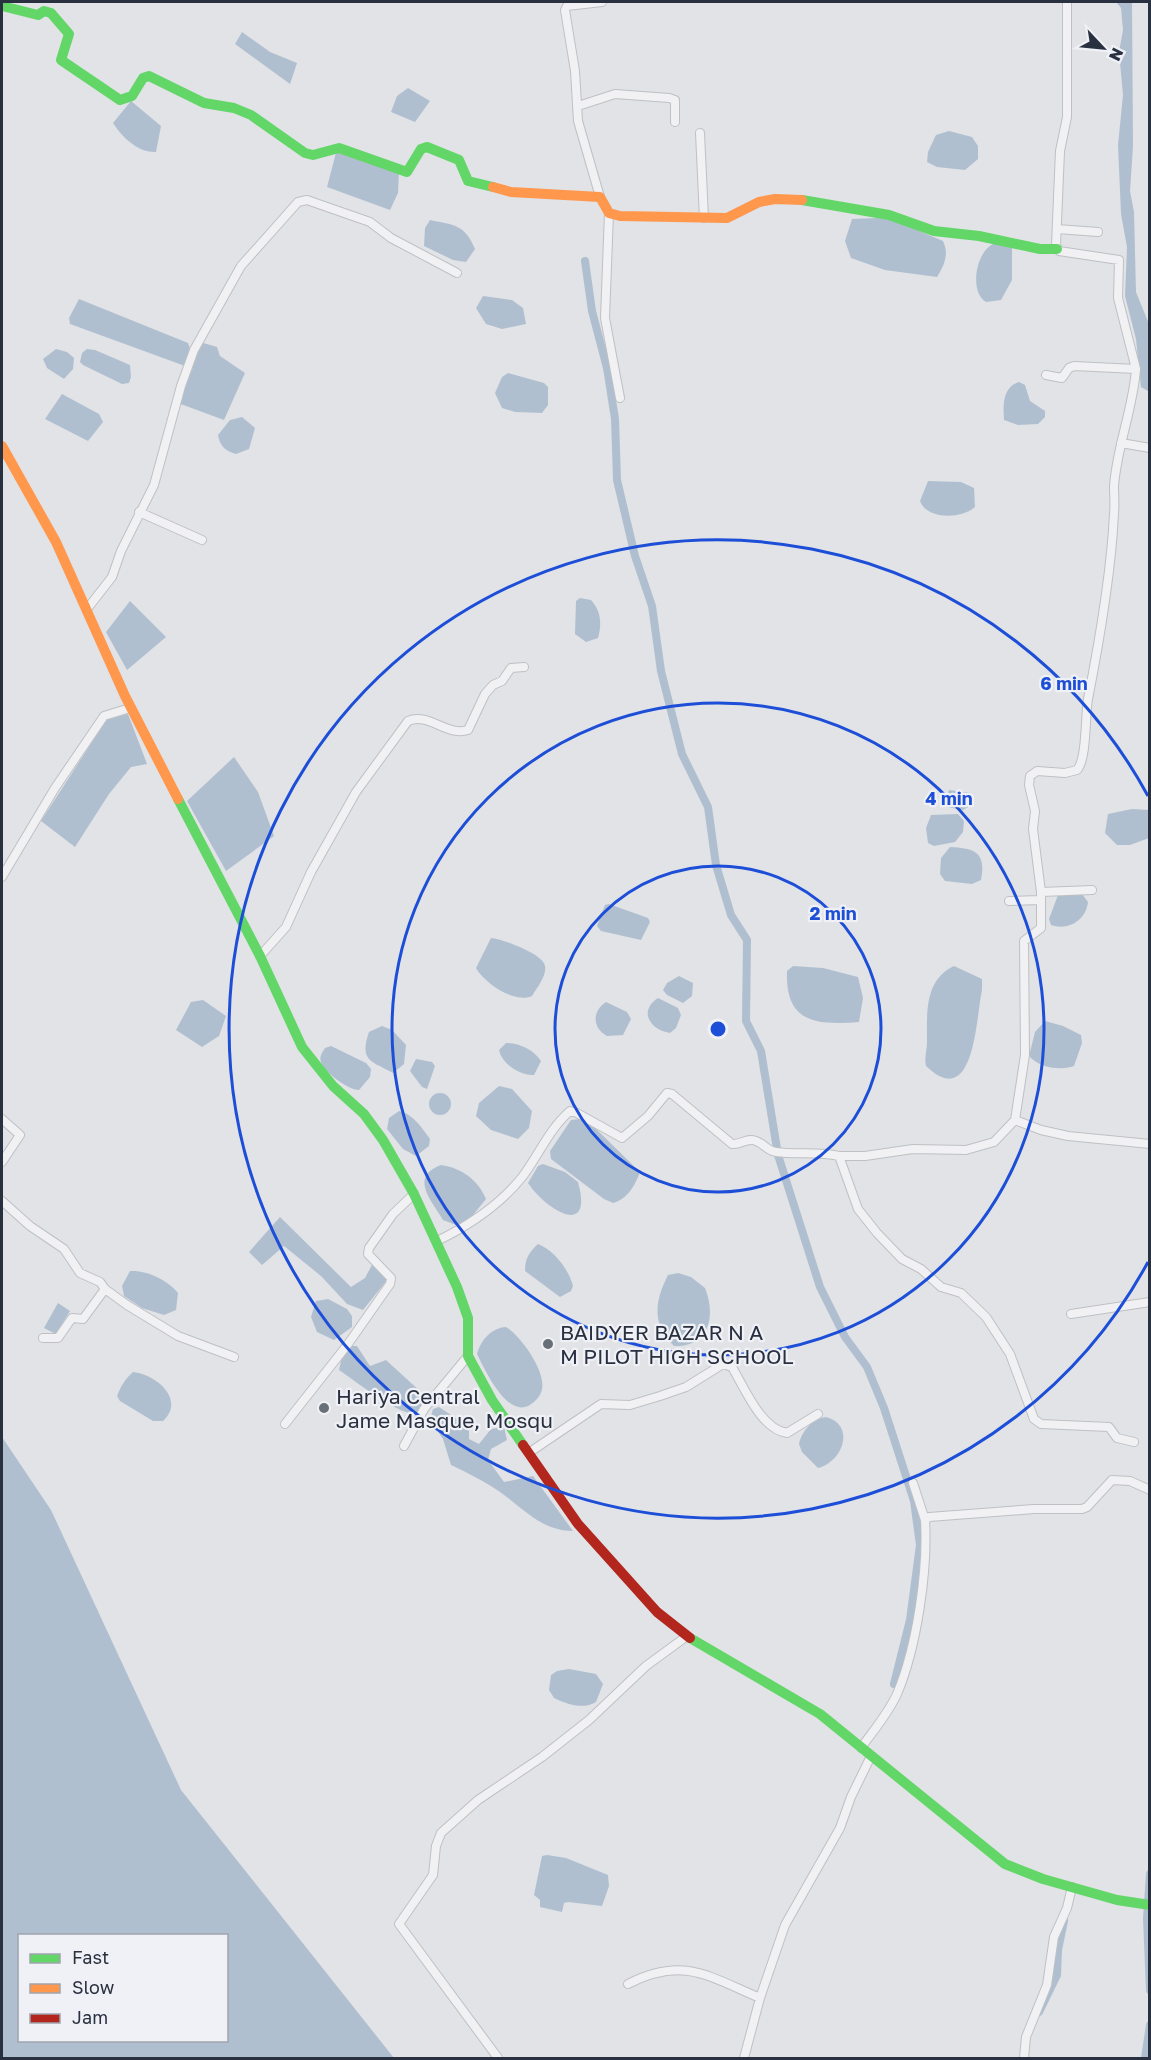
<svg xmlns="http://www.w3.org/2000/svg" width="1151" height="2060" font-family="'Golos Text',sans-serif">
<rect width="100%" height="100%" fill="#e1e3e6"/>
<path fill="#b0bfd0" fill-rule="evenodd" d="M 1116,2 L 1132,2 L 1133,146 L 1130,191 L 1134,212 L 1136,292 L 1149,324 L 1148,391 L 1141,387 L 1136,339 L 1125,296 L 1127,247 L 1121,214 L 1118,145 L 1123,95 L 1119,52 L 1123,30 L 1121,8 Z
M 242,32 L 270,52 L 297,63 L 290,84 L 235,44 Z
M 408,88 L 430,101 L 415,122 L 391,112 L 397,96 Z
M 131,101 L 161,126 L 156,152 C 138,153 122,137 113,123 Z
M 949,131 L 972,137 L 978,146 L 978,159 L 965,170 L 937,167 L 927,162 L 928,152 L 936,135 Z
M 337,149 L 399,172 L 398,193 L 390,210 L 327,187 Z
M 878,218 L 896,221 L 943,241 C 949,254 945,264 937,277 L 885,270 L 851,258 L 845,241 L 852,219 Z
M 430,220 C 455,225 465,225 475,249 L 466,262 L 453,260 L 424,246 L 425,228 Z
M 996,243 L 1012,248 L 1012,280 L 1001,300 L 986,302 C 969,293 975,249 996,243 Z
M 483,296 L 512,300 L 523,308 L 526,324 L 502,329 L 486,324 L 476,308 Z
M 79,299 L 188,343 L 191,352 L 185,366 L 70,324 L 69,318 Z
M 200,342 L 217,347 L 220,356 L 245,373 L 224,420 L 178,403 L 192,370 Z
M 56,349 L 67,352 L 74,358 L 73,369 L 64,379 L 47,368 L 43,359 Z
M 87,349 L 95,350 L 130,365 L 131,377 L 129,383 L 122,384 L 83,365 L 80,362 L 82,353 Z
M 508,373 L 544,383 L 548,387 L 548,405 L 542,413 L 515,412 L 502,408 L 495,393 L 502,377 Z
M 1019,382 L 1025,385 L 1030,401 L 1045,411 L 1045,417 L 1038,424 L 1018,425 L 1004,420 C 1003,404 1003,387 1019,382 Z
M 62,394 L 99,414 L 103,422 L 88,441 L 45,419 Z
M 242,417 L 255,428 L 249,449 L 236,454 C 225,451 220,446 218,435 L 230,420 Z
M 928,481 L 961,482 L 974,488 L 975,507 C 962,519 927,520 920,501 Z
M 580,598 L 591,600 C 601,611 602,624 598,638 L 586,642 L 575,634 L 576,601 Z
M 130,601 L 166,637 L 127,670 L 106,632 Z
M 128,714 L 147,764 L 131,767 L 109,794 L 75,847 L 41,821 L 107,719 Z
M 234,757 L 258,792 L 274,836 L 226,871 L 187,801 Z
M 949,790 L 971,793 L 970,806 L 963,810 L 947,807 L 944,803 Z
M 1132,809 L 1149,810 L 1149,838 L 1130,845 L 1117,845 L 1105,833 L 1108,814 Z
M 958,814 L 964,821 L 963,832 L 955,842 L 934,846 L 928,843 L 926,828 L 931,815 Z
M 950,847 C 977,848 986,854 981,880 L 972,884 L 945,881 L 940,874 L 941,858 Z
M 1082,894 L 1088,902 C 1086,920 1069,931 1051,925 L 1049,919 L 1058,895 Z
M 609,904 L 648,918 L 650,922 L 641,940 L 601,931 L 597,926 L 605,905 Z
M 491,938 C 502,939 544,954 545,966 C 547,975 537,988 532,996 C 515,1004 484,983 476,968 Z
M 793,966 L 823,968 L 858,977 L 863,998 L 859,1022 C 817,1025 785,1024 787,971 Z
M 954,966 L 982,979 L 982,990 C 976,1016 975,1113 926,1066 C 924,1058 927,1051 927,1042 C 927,1014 924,980 954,966 Z
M 679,976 L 693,983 L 692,996 L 683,1003 L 667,995 L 663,990 L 667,983 Z
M 658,998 L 678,1008 L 681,1015 L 676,1028 L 670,1033 C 650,1030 638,1011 658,998 Z
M 203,1000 L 226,1016 L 219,1036 L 202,1047 L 176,1030 L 191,1002 Z
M 606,1002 L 627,1012 L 631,1019 L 623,1035 L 607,1036 C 592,1028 592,1011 606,1002 Z
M 1045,1021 L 1063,1026 L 1081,1035 L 1082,1043 L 1074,1066 C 1059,1071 1040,1068 1029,1056 L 1035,1032 Z
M 382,1026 L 392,1030 L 406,1045 L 404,1064 L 393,1073 C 371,1061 359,1061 369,1032 Z
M 506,1043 C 519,1043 534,1050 541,1061 L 534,1075 C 520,1076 502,1064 499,1050 Z
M 331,1046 L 366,1063 L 371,1069 L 370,1077 L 359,1090 C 348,1090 324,1072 321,1062 C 319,1056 322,1053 325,1048 Z
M 416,1059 L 432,1062 L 435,1066 L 427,1089 L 422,1087 L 410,1071 Z
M 499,1086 L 512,1089 L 532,1111 L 529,1128 L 518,1139 L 491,1130 L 476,1116 L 479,1103 Z
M429 1104a11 11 0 1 1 22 0a11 11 0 1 1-22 0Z
M 399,1111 C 413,1114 422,1128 430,1139 L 429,1146 L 416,1156 L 403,1149 L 387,1129 L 389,1118 Z
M 580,1119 L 592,1125 L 640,1172 C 635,1185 628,1199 613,1203 L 604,1199 L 551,1159 L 550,1151 L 571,1120 Z
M 543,1164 L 565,1172 L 578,1182 C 594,1240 545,1209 528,1183 L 538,1166 Z
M 441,1165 C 462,1168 478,1180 486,1199 L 469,1220 L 456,1225 L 443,1220 C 431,1200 409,1177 441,1165 Z
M 280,1217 L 351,1287 L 365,1278 L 373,1263 L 388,1279 L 363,1310 L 347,1304 L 321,1276 L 284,1246 L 262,1265 L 249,1252 Z
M 538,1244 C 554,1250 569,1270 573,1286 L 571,1291 L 560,1297 L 525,1271 C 525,1259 529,1252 538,1244 Z
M 130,1271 C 147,1270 168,1280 178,1293 L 176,1310 L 164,1315 L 142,1308 L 124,1296 L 122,1286 Z
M 678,1273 L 691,1277 L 705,1288 C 716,1315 710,1347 674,1346 C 651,1323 655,1301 668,1275 Z
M 328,1299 L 347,1309 L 352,1316 L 352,1327 L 334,1340 L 317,1332 L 311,1317 L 316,1301 Z
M 58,1303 L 70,1311 L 56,1334 L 44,1328 Z
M 506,1327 C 520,1335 546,1371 542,1389 C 541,1396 535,1402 528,1406 C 506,1416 485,1370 477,1354 C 481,1340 491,1328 506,1327 Z
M 352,1346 L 357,1346 L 370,1366 L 386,1360 L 422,1393 L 425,1399 L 419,1412 C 406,1422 353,1379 339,1370 L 342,1357 Z
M 133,1372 C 156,1374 186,1400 163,1421 L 153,1421 L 120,1401 L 117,1396 C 121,1386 125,1379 133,1372 Z
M 439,1407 L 469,1427 L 469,1439 L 479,1444 L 491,1429 L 504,1427 L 507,1440 L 491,1449 L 488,1460 L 504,1482 L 533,1476 L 573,1531 C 542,1531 524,1509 500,1492 C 484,1481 468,1473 451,1465 L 443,1439 L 430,1420 L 433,1409 Z
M 826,1417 C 856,1425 843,1462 818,1468 L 802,1452 L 799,1444 C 802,1431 812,1419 826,1417 Z
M 2,1437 L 51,1510 L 181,1790 L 394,2058 L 2,2058 ZM 20,1936 L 226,1936 L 226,2040 L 20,2040 Z
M 569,1669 L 596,1674 L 603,1684 L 596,1702 C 583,1710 567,1704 554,1698 L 549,1690 L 551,1675 L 557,1671 Z
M 547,1855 L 566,1858 L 608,1875 L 609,1886 L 602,1906 L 568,1902 L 564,1903 L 562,1912 L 540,1907 L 540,1900 L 534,1895 L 542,1856 Z"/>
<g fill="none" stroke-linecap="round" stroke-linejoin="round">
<path stroke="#b0bfd0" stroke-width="8" d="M 585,261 L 592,311 L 607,368 L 615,419 L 617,480 L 635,556 L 652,606 L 661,671 L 682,754 L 708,807 L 716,865 L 731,915 L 747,940 L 746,1021 L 761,1051 L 778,1155 L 820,1287 L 845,1337 L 867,1367 L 884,1408 L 914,1501 L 920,1545 L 910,1620 L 894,1684
M 1150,1874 L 1147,1918 L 1150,1990
M 1039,2012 L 1057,1975 L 1058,1950 L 1064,1921
M 1145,2058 L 1150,2025"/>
<defs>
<path id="street" d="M 1067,2 L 1067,117 L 1060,151 L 1056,245 L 1059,251 L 1119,260 L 1118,298 L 1136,369
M 578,106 L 615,94 L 669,98 L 675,100 L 675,122
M 700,133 L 704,218
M 600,197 L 578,121 L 575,71 L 565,10 L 567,6 L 602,2
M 609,213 L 605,318 L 620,398
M 1057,229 L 1098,232
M 1046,375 L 1062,378 L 1069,368 L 1074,366 L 1136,369 C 1133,409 1117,446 1114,486 C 1114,495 1115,504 1114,514 C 1111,575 1100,638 1088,699 C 1085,716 1087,759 1077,770 L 1065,773 L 1037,771 L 1030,776 L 1029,785 L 1035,811 L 1033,829 L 1041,892 L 1041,928 L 1024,941 L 1025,1055 L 1015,1120 L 1041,1130 L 1068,1136 L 1150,1144
M 1121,443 L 1150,448
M 139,512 L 202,540
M 87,609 L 112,577 L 121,551 L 154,485 L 181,386 L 194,350 L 241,266 L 298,202 L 307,200 L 370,222 L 391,238 L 457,273
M 2,877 L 55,788 L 104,716 L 130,708
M 1041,892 L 1092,890
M 1009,901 L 1041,900
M 260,956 L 286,927 L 311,872 L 356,792 L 408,721 C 429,712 447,737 468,730 L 485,694 L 493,685 L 502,681 L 511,668 L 524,667
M 2,1119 L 20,1135 L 2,1162
M 839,1156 L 865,1156 L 913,1149 L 966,1150 L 994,1142 L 1015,1120
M 2,1201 L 30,1226 L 64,1249 L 80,1273 L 100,1282 L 105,1289
M 437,1241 C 470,1225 500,1205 523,1176 C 538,1156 550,1128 570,1111 L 577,1113 L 622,1138 L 648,1116 L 667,1093 L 672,1094 L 732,1144 C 739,1145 744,1140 751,1140 C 762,1140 766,1151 776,1152 C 797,1155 818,1151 839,1156 L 858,1209 L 877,1233 L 902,1259 L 921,1269 L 941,1287 L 961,1293 L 986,1317 L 1010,1354 L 1034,1419 L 1041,1424 L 1109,1427 L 1117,1438 L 1134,1442
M 1071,1314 L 1150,1302
M 43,1338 L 58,1338 L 72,1318 L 83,1319 L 105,1289 L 127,1305 L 178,1336 L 234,1357
M 285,1424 L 348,1344 L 390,1284 L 391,1278 L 368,1254 L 369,1248 L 393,1214 L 414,1194
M 404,1446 L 424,1409 L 468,1356
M 530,1452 L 601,1404 L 630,1405 L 660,1396 L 686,1387 L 723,1364 L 732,1367 C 745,1389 761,1429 787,1433 L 818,1414
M 913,1483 L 925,1520
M 861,1748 C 873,1731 888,1714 897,1694 C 917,1647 928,1570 925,1520 L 929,1517 L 1034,1509 L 1082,1509 L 1087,1507 L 1112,1480 L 1130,1481 L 1150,1490
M 628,1984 C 683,1956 708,1976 760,1998
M 498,2058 L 399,1924 L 433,1875 L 436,1846 L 441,1833 L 478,1800 L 542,1757 L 589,1720 L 646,1666 L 687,1636
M 744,2058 L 760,1998 L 785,1925 L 840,1828 L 851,1797 L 871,1756
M 1024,2058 L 1026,2037 L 1047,1985 L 1054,1937 L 1067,1908 L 1072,1887"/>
</defs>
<use href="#street" stroke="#bec0c3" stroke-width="10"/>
<use href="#street" stroke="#f1f1f3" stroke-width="8"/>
<path stroke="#63d668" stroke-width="10" d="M 2,6 L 38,15 L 44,11 L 51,13 L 69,34 L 61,60 L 120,100 L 132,96 L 143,78 L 149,76 L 204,103 L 234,108 L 251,115 L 305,153 L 313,155 L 339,148 L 407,172 L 421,149 L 427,147 L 459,160 L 468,181 L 493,187
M 802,200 L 889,215 L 934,231 L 979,236 L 1040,249 L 1057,249
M 178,799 L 260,956 L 302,1047 L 333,1086 L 364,1114 L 383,1140 L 414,1194 L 457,1287 L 468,1318 L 468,1356 L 492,1400 L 523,1445
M 690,1638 L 820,1714 L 1005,1864 L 1043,1879 L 1117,1900 L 1150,1905"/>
<path stroke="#ff974d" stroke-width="10" d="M 493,187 L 511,192 L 600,197 L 609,213 L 620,216 L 727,218 L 759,202 L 775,199 L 802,200
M 2,446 L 56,542 L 125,696 L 178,799"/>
<path stroke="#b3261e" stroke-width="10" d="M 523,1445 L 578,1524 L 657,1612 L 690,1638"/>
</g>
<g fill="none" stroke="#1d4ed8" stroke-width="3">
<circle cx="718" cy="1029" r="163"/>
<circle cx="718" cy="1029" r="326"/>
<path d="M1148 1262A489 489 0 1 1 1148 796"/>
</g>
<g fill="#696f79" stroke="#eff1f6" stroke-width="2">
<circle cx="548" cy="1344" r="6"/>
<circle cx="324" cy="1408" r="6"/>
</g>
<g text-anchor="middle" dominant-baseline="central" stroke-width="4.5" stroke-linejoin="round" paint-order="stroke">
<g font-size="21" fill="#29303f" stroke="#eff1f6" text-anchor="start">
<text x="560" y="1332">BAIDYER BAZAR N A<tspan x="560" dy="24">M PILOT HIGH SCHOOL</tspan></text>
<text x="336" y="1396">Hariya Central<tspan x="336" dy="24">Jame Masque, Mosqu</tspan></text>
</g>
</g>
<circle cx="718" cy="1029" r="9" fill="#1d4ed8" stroke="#eff1f6" stroke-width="3"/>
<g font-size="18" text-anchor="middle" font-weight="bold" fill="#1d4ed8" stroke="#eff1f6" stroke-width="4.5" stroke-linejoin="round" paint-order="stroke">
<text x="1064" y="690">6 min</text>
<text x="949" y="805">4 min</text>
<text x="833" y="920">2 min</text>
</g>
<rect width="1151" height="2060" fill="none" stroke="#29303f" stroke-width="6"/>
<rect x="18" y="1934" width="210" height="108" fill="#eff1f6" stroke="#a0a4ad" stroke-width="1.5"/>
<rect x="30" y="1954" width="30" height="9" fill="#63d668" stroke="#a0a4ad" stroke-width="1.5"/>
<text x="72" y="1964" font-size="18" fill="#29303f">Fast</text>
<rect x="30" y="1984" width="30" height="9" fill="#ff974d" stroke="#a0a4ad" stroke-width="1.5"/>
<text x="72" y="1994" font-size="18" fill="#29303f">Slow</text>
<rect x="30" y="2014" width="30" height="9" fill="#b3261e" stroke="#a0a4ad" stroke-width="1.5"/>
<text x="72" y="2024" font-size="18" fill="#29303f">Jam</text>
<g transform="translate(1103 48) rotate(116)" stroke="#eff1f6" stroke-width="4.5" paint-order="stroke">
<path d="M0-4.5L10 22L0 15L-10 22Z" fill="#29303f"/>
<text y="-9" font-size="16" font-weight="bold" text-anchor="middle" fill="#29303f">N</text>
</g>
</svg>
